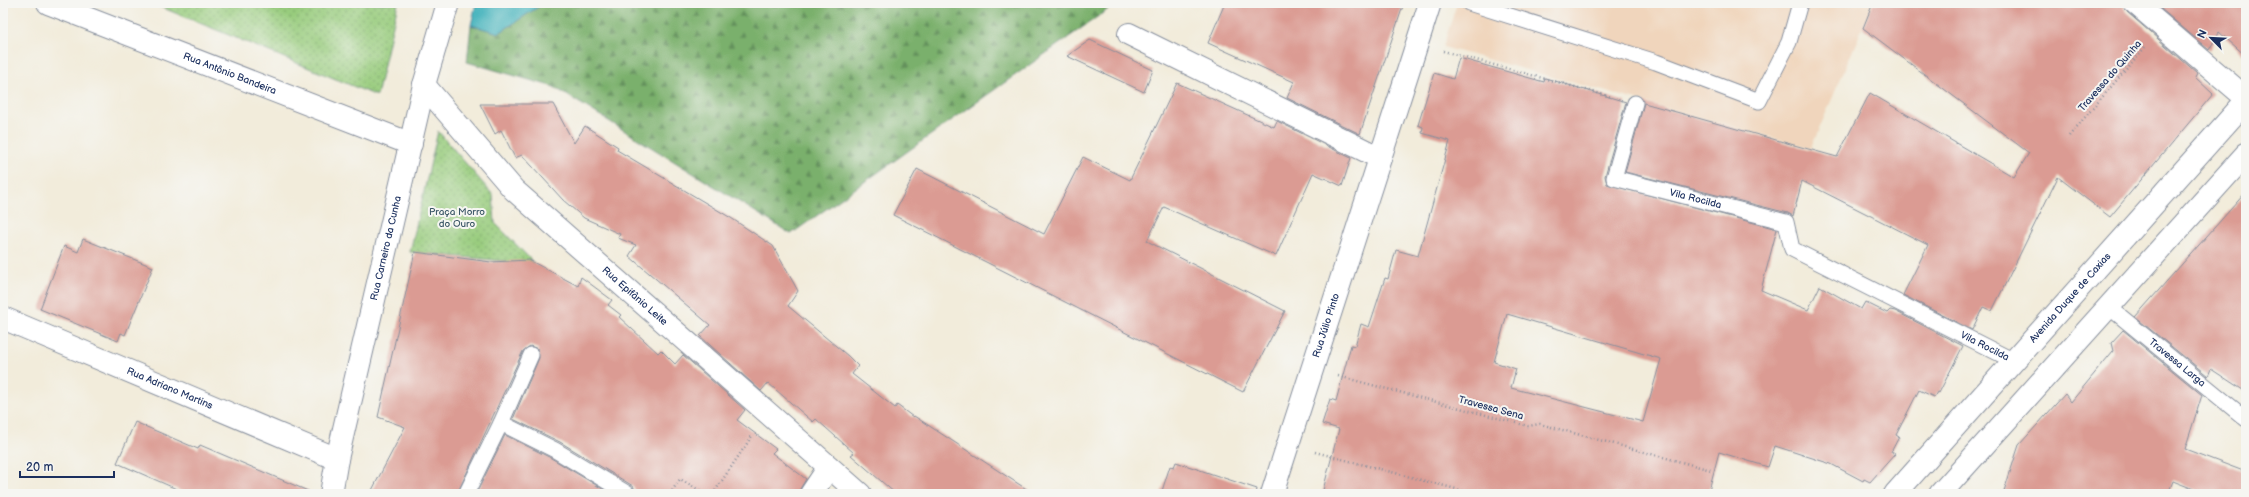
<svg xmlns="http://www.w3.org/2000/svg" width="2249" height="497" font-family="'Balsamiq Sans',sans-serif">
<defs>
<pattern id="grass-dots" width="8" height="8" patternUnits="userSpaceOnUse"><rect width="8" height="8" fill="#98cc7d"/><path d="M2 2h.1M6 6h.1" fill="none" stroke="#7ba66a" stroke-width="1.8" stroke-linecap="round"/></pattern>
<pattern id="forest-firs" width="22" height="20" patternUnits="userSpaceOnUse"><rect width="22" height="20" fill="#7ab06c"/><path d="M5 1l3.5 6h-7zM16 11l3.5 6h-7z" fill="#63905c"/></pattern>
</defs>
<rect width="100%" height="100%" fill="#f6f6f2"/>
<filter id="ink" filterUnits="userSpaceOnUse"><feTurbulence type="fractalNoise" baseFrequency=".025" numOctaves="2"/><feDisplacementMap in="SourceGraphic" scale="8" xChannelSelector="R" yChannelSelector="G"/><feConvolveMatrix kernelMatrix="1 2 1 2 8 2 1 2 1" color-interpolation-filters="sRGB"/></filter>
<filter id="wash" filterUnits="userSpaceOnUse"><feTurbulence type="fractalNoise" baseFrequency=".012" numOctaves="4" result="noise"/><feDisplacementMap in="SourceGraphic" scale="16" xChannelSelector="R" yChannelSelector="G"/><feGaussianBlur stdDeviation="0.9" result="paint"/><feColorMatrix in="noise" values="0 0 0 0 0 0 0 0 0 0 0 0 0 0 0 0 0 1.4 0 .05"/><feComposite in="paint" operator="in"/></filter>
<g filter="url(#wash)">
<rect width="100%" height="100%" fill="#f2ecdb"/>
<path fill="#f0d5bc" d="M 1457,3 L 1873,3 L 1811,148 L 1443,47 Z"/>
<path fill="url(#grass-dots)" stroke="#5a7e6e" d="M 151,3 L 398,3 L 377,96 Z
M 438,131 L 493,195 L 495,223 L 535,264 L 410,252 Z"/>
<path fill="url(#forest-firs)" stroke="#4a7065" d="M 544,3 L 1117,3 L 791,234 L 554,87 L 467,62 L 471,25 L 499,33 Z"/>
<path fill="#43b2bc" stroke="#2f708d" d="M 476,3 L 544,3 L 499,33 L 471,25 Z"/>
<g id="blocks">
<path fill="#db9b93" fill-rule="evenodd" d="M 1225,3 L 1404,3 L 1360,134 L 1287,98 L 1294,82 L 1208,43 Z
M 1873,3 L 2123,3 L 2127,12 L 2197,73 L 2195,77 L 2213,94 L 2110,217 L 2058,177 L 1992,311 L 1983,307 L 1972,330 L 1903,295 L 1928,245 L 1802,181 L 1793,216 L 1788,213 L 1625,172 L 1644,103 L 1837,157 L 1870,93 L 2014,177 L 2029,153 L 1863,28 Z
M 2154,3 L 2246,3 L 2246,56 L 2219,32 L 2209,50 Z
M 1090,40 L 1153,70 L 1144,92 L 1067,56 Z
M 1459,58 L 1544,82 L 1545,78 L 1626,102 L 1605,176 L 1607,184 L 1777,229 L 1761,290 L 1808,310 L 1820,286 L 1861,309 L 1865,302 L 1887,313 L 1890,310 L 1895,311 L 1963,346 L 1939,393 L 1937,392 L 1934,397 L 1919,390 L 1896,435 L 1899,437 L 1891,452 L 1895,454 L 1870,482 L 1864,479 L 1863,481 L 1831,464 L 1775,446 L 1768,467 L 1719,452 L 1708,494 L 1322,494 L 1339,429 L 1322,424 L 1330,399 L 1336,401 L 1351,345 L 1355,346 L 1361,324 L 1369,327 L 1385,278 L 1388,279 L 1396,250 L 1418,256 L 1450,141 L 1422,133 L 1423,127 L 1418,125 L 1434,73 L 1453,79 ZM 1507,314 L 1661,359 L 1643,422 L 1511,388 L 1516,369 L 1494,362 Z
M 1177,83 L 1274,127 L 1277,121 L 1351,158 L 1342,186 L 1313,173 L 1276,256 L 1164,207 L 1147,241 L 1285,311 L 1243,392 L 893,215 L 917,169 L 1044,234 L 1083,157 L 1130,180 Z
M 480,104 L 553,104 L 574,143 L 585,126 L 618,147 L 617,150 L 731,218 L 773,246 L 798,291 L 788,306 L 848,356 L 858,366 L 852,374 L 895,408 L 897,405 L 913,417 L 914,416 L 1034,494 L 896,494 L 851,455 L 854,453 L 816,419 L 813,422 L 768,383 L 761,391 L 700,336 L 710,325 L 629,256 L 636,245 L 618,238 L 620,234 L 584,218 L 563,200 L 522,155 L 515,158 L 501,130 L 495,134 Z
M 2246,192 L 2246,392 L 2211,369 L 2208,376 L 2135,317 Z
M 83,239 L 153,267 L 125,335 L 121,333 L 118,341 L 40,309 L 64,246 L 78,252 Z
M 415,252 L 491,262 L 529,260 L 578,286 L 581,277 L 612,300 L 608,305 L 621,315 L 619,317 L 658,353 L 661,350 L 675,364 L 683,355 L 745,410 L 737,420 L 776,449 L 772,453 L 806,479 L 797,494 L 637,494 L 633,486 L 560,442 L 513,419 L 539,358 L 538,349 L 530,346 L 523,351 L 457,494 L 370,494 L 405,427 L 378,417 Z
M 2123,330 L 2202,395 L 2185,449 L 2246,472 L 2246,494 L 2206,494 L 2173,481 L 2168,494 L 2003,494 L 2019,445 L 2065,394 L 2071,402 L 2113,351 L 2111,343 Z
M 135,422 L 198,449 L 200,445 L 315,494 L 188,494 L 117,463 Z
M 505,435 L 551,458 L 611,494 L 476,494 Z
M 1176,462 L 1257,489 L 1256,494 L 1161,494 L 1170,466 L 1174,467 Z"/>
</g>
</g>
<g filter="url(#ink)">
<use href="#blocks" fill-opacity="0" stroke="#868e9c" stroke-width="1"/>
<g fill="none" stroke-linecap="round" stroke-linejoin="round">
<defs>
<g id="lane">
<path d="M 1469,3 L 1656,62 L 1759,101 L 1789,42 L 1800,3"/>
<path id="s1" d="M 1635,103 L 1614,178 L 1786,222 L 1792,249 L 2014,361"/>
<path id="s2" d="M 2109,307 L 2246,419"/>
<path d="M 501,423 L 555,450 L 628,494"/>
<path d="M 466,494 L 501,423 L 531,355"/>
</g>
<g id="street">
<path id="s3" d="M 48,3 L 411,144"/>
<path d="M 2135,3 L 2246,98"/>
<path d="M 1129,34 L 1380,158"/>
<path id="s4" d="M 424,85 L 514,190 L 860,494"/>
<path id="s5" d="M 3,318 L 337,459"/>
<path d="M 811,494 L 829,467"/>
<path id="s6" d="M 1272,494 L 1430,3"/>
</g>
<g id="secondary">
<path id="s7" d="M 331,494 L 337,459 L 424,85 L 448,3"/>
</g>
<g id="primary">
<path id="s8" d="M 1895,494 L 2246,101"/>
<path d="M 1940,494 L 2246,154"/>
</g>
</defs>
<use href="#lane" stroke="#868e9c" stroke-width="17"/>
<use href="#street" stroke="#868e9c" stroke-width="24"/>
<use href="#secondary" stroke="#868e9c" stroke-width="24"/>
<use href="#primary" stroke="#868e9c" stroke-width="24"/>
<path stroke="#868e9c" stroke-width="2.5" stroke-dasharray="1 3" stroke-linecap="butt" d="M 1443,51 L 1612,97
M 2069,136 L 2145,47
M 1338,376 L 1528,426 L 1540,424 L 1711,470
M 1315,452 L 1475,494
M 670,494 L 680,479 L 706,494
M 713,494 L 752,436"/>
<use href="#lane" stroke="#fff" stroke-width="15"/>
<use href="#street" stroke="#fff" stroke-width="22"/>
<use href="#secondary" stroke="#fff" stroke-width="22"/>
<use href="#primary" stroke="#fff" stroke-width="22"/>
</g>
</g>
<g text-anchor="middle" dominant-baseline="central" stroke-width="4" stroke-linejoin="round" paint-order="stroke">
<g font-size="10" fill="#1b2f5e" stroke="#f6f6f2">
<text stroke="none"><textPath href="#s3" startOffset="195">Rua Antônio Bandeira</textPath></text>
<text transform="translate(2110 76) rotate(-49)">Travessa do Quinha</text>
<text stroke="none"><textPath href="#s1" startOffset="162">Vila Rocilda</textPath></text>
<text stroke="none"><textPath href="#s7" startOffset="252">Rua Carneiro da Cunha</textPath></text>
<text stroke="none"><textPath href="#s4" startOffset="299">Rua Epifânio Leite</textPath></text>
<text stroke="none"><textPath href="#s8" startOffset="263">Avenida Duque de Caxias</textPath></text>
<text stroke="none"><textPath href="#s6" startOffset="177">Rua Júlio Pinto</textPath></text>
<text stroke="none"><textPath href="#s1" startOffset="499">Vila Rocilda</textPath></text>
<text stroke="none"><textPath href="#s2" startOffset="88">Travessa Larga</textPath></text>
<text stroke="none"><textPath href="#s5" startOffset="181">Rua Adriano Martins</textPath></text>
<text transform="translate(1491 408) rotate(15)">Travessa Sena</text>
</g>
<g font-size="10" fill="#3a5666" stroke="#f6f6f2">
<text x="457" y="212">Praça Morro<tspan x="457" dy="12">do Ouro</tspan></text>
</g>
</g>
<rect width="2249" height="497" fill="none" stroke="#f6f6f2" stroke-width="16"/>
<g transform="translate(2211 38) rotate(294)" stroke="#f6f6f2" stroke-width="3" paint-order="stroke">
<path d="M0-3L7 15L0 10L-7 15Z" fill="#1b2f5e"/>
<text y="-6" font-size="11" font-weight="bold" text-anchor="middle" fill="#1b2f5e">N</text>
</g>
<path d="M20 471v6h94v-6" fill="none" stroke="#1b2f5e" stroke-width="2"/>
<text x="26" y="471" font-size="12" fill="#1b2f5e" stroke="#f6f6f2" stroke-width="3" paint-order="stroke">20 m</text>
</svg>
